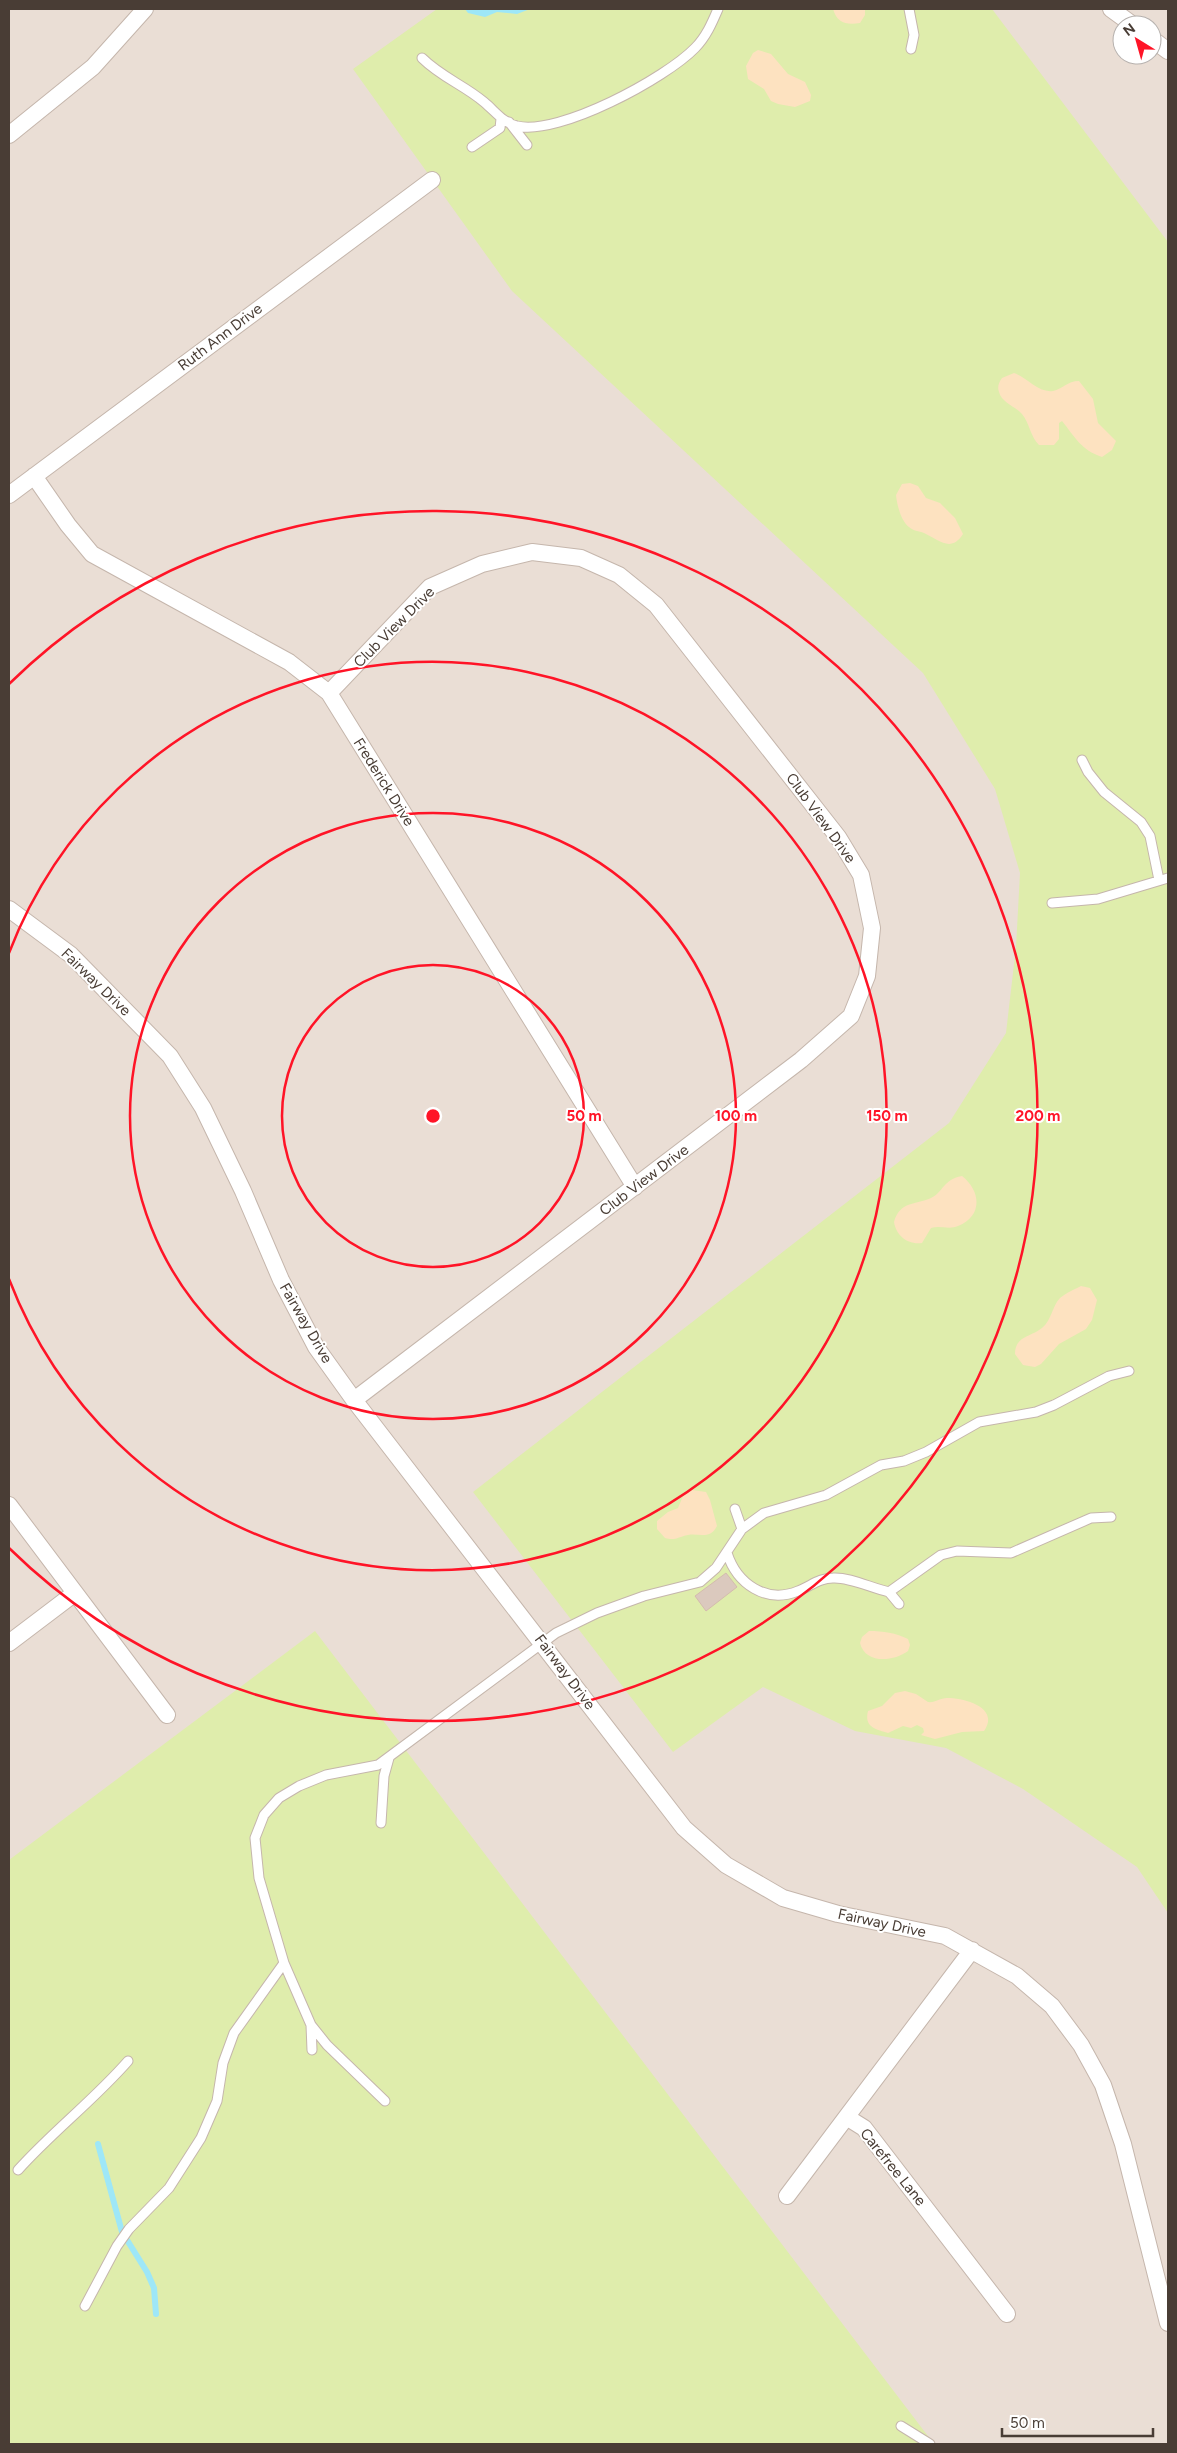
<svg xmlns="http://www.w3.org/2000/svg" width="1177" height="2453" font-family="Figtree,sans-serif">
<rect width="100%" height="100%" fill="#f5eee7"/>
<path fill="#eaded5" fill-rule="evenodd" d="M 9,9 L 1168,9 L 1168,2444 L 9,2444 ZM 1122,25 L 1152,25 L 1152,55 L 1122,55 Z"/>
<path fill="#dfedac" d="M 437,9 L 992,9 L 1168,242 L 1168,1913 L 1137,1867 L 1023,1789 L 946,1748 L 855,1731 L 763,1687 L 673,1752 L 473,1492 L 949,1123 L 1006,1033 L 1016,947 L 1020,873 L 995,789 L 923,673 L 512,291 L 353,69 Z
M 315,1631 L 934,2444 L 9,2444 L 9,1860 Z"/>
<path fill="#fde2c0" d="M 833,9 L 865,9 L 865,15 L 860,23 C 846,25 837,23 833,9 Z
M 758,50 L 771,54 L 788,74 L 805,82 L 811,95 L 810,101 L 795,107 L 778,104 L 771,101 L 764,89 L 748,79 L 746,66 L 753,53 Z
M 1014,373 C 1028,378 1038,393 1053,391 C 1063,389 1067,381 1079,381 L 1093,399 L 1098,423 L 1116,441 L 1112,450 L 1102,457 C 1081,450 1075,437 1062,421 L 1059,423 L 1059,439 L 1054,445 L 1039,445 C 1030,436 1030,424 1022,414 C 1015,406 1002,403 999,392 C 997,387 999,382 1002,378 Z
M 910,483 L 918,486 L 926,498 L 940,503 L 955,518 L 963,534 C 951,553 939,540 924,533 C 919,531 913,531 909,527 C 901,521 897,505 896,495 L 902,484 Z
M 962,1176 C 981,1191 983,1216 958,1226 C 949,1230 940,1225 931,1228 L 922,1243 C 907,1245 896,1235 894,1222 C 900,1201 915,1205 931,1198 C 944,1192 942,1180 962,1176 Z
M 1081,1286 L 1090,1288 L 1097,1300 L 1092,1320 L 1086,1329 L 1059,1344 L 1041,1364 L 1035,1367 L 1023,1365 L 1015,1354 C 1015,1336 1031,1337 1042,1328 C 1052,1320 1052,1306 1060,1298 C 1066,1293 1075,1289 1081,1286 Z
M 692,1490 L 706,1492 L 710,1500 L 717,1526 C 710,1540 699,1533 688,1535 C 678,1537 675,1541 665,1538 L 657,1529 L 657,1521 L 668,1512 L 678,1508 L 683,1496 Z
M 869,1631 C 883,1631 896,1633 908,1639 L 910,1645 L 908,1651 C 893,1662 865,1664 860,1643 L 862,1637 Z
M 905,1691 L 916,1694 L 928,1702 C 935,1703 940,1698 947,1698 C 966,1698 1000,1708 984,1731 L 962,1732 L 935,1739 L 921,1735 L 924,1732 L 923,1728 L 917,1725 L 911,1728 L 903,1726 L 888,1733 C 875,1729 864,1727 868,1711 L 882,1706 L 895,1693 Z"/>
<path fill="#9ee7f7" d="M 465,9 L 530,9 L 517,14 L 497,12 L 485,17 L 468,13 Z"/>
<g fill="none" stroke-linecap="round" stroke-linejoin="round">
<path stroke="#9ee7f7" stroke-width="6" d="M 98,2144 L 122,2232 L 147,2272 L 154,2288 L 156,2314"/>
</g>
<path fill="#dbc9be" stroke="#d4bcae" d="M 726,1573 L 737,1587 L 706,1611 L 695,1596 Z"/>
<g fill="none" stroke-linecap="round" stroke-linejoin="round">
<defs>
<path id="service" d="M 909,9 L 914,35 L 911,49
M 422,58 C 441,77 464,85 484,102 C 496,112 502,122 517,126 C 559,136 666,78 695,48 C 706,37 712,23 718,9
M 509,122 L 527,145
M 472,147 L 500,128 L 501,119
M 1082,760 L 1088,772 L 1104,792 L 1141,822 L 1150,836 L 1159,880
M 1052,903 L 1098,899 L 1168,878
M 742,1529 L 764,1513 L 826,1495 L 881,1465 L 904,1461 L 926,1452 L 979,1422 L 1036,1412 L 1054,1405 L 1109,1376 L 1129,1371
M 727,1553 C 737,1584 766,1604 798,1591 C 811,1586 819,1578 833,1578 C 850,1577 871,1588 889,1592 L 941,1555 L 957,1551 L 1011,1553 L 1091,1518 L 1111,1517
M 889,1592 L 899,1604
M 381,1823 L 384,1776 L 389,1758
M 311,2025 L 312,2050
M 385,2101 L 327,2045 L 311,2025 L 284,1963 L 259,1878 L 255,1838 L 264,1815 L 279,1798 L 299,1786 L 326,1775 L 378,1765 L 556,1633 L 597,1613 L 644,1596 L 700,1582 L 716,1568 L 742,1529 L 735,1509
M 18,2170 C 53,2131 94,2100 128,2061
M 85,2306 L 117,2246 L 129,2229 L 169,2188 L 201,2138 L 217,2101 L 223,2063 L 234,2033 L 284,1963
M 901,2426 L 930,2444"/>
<path id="minor" d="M 1111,9 L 1133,25
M 1152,39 L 1168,51
M 9,135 L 93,67 L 145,9
M 34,476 L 68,525 L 92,554 L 289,662 L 329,693 L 635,1187
M 9,495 L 432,180
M 329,693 L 430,587 L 482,564 L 532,552 L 581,558 L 619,575 L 656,605 L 838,837 L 861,875 L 872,928 L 867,976 L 851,1016 L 801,1060 L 354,1400
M 9,909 L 71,955 L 170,1056 L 203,1108 L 243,1191 L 281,1280 L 316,1347 L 354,1400 L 684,1828 L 726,1865 L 783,1898 L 838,1914 L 945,1936 L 1017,1976 L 1052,2006 L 1081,2045 L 1103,2085 L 1123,2144 L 1168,2323
M 9,1505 L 167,1715
M 9,1643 L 75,1593
M 848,2118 L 864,2128 L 1007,2314
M 787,2196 L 972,1950"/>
</defs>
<use href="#service" stroke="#c5b6ac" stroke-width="11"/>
<use href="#minor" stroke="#c5b6ac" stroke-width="18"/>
<use href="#service" stroke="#fff" stroke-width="9"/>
<use href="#minor" stroke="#fff" stroke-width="16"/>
</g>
<g fill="none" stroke="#ff1427" stroke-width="2.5">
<circle cx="433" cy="1116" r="151"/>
<circle cx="433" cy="1116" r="303"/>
<path d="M9 953A454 454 0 1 1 9 1279"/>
<path d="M9 684A605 605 0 1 1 9 1548"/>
</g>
<g text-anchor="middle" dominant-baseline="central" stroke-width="4" stroke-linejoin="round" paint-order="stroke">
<g font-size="15" fill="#493d35" stroke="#fff">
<text transform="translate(220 337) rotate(-37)">Ruth Ann Drive</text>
<text transform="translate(394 627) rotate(-45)">Club View Drive</text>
<text transform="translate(384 782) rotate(58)">Frederick Drive</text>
<text transform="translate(821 818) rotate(54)">Club View Drive</text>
<text transform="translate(96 982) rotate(44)">Fairway Drive</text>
<text transform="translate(644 1180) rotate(-37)">Club View Drive</text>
<text transform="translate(306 1323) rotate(60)">Fairway Drive</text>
<text transform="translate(565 1672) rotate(53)">Fairway Drive</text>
<text transform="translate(882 1923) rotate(12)">Fairway Drive</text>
<text transform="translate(893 2167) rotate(51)">Carefree Lane</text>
</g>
</g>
<circle cx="433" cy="1116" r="8" fill="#ff1427" stroke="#fff" stroke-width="2.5"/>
<g font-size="15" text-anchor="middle" font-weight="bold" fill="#ff1427" stroke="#fff" stroke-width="4" stroke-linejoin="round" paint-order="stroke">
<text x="584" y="1121">50 m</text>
<text x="736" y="1121">100 m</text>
<text x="887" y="1121">150 m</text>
<text x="1038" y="1121">200 m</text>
</g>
<rect width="1177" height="2453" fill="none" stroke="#493d35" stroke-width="20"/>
<g transform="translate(1137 40) rotate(323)"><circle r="24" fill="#ffffff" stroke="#b6b1ae"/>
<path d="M0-4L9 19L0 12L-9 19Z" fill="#ff1427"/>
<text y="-8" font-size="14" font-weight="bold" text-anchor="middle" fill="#493d35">N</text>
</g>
<path d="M1002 2428v8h151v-8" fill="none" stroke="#493d35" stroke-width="2.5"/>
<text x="1010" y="2428" font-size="15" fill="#493d35" stroke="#ffffff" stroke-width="4" paint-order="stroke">50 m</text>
</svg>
